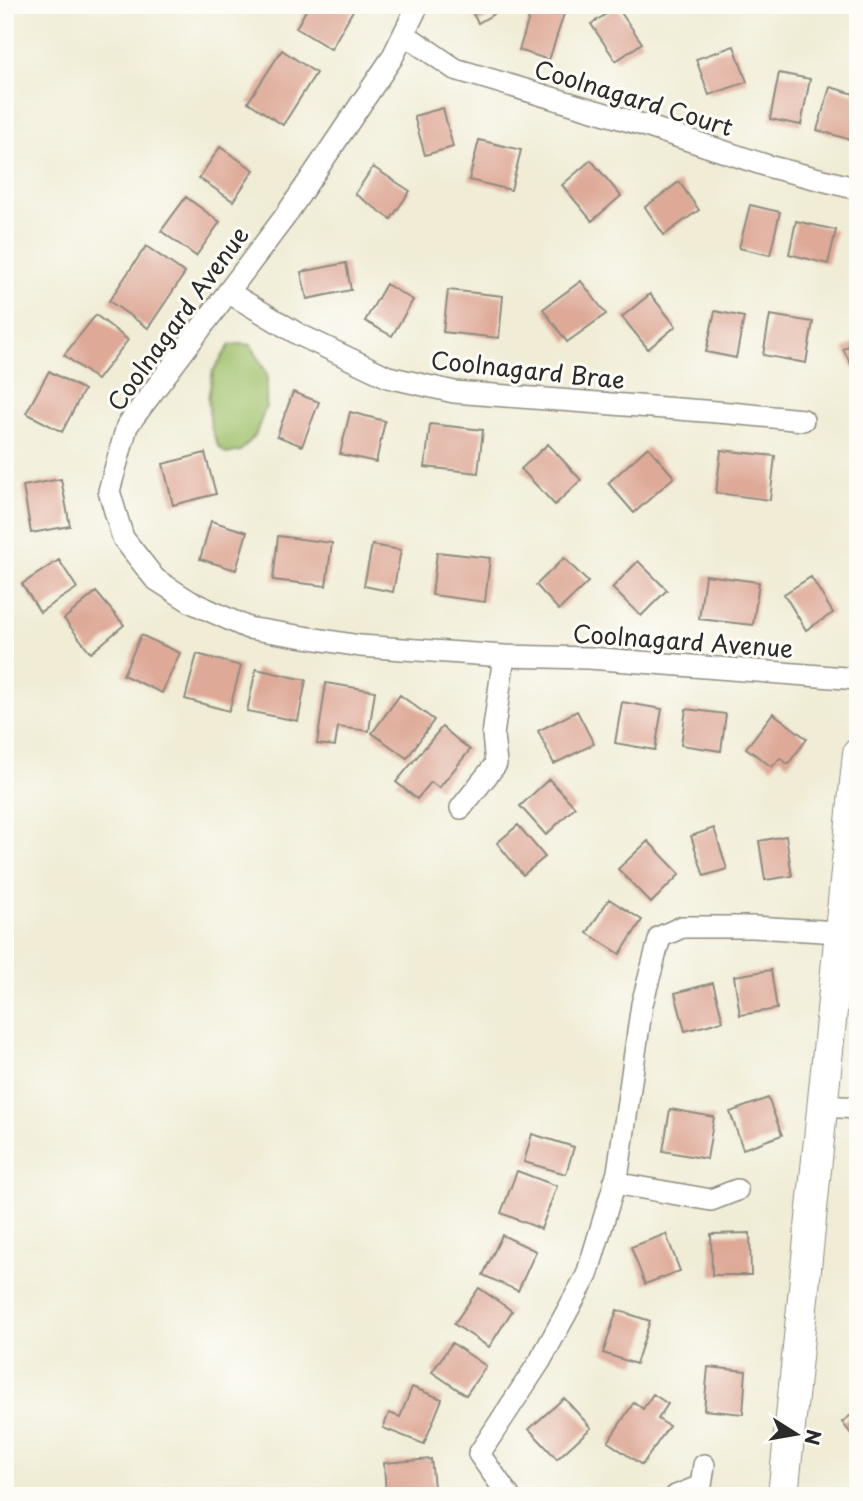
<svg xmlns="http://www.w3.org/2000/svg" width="863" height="1501" font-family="'Playpen Sans',sans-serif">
<rect width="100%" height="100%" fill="#fdfcf7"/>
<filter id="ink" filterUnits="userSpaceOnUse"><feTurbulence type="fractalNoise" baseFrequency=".0143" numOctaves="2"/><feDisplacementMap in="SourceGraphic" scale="14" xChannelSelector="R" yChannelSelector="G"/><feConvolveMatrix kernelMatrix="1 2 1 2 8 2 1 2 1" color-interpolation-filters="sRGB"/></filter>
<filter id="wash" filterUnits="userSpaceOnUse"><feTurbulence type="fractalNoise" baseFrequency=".00686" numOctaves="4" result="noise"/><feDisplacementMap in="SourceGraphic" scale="28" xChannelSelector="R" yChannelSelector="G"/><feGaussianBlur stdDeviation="1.57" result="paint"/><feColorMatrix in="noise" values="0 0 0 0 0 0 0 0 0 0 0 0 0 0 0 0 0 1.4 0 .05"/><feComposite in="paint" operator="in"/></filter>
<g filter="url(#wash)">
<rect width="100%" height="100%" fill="#f0ecd5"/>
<path fill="#9fc069" stroke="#65764a" stroke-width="2" d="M 240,344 L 251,345 L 267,374 L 266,406 L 255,436 L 240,451 L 227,454 L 218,446 L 211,427 L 208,399 L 213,371 L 230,345 Z"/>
<g id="blocks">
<path fill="#dea997" d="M 309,5 L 356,5 L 331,49 L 296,28 Z
M 468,5 L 509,5 L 478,23 Z
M 533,5 L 547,5 L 565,11 L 549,60 L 519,50 Z
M 617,7 L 642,43 L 616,61 L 591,24 Z
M 734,46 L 747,82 L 709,95 L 696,59 Z
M 282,50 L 316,73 L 283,125 L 248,102 Z
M 779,73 L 810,79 L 801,125 L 770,119 Z
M 830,87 L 858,95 L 858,142 L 817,130 Z
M 443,108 L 453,147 L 425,155 L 414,116 Z
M 479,140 L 521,150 L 511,190 L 469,180 Z
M 220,147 L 254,170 L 233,201 L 199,178 Z
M 591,160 L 621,196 L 592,221 L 562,185 Z
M 373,167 L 410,191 L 391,219 L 355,194 Z
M 679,182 L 699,210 L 664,235 L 645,207 Z
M 186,197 L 220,222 L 196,256 L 161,231 Z
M 750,205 L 780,212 L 770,255 L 739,248 Z
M 796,221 L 836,230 L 828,264 L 789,254 Z
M 146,246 L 185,273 L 148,328 L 109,301 Z
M 346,263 L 351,290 L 307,299 L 301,272 Z
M 581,281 L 606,314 L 567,342 L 543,309 Z
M 386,284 L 413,300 L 392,336 L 365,321 Z
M 448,290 L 503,296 L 499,338 L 443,332 Z
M 650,294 L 676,326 L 648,349 L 622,317 Z
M 715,311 L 744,317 L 736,358 L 706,352 Z
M 96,315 L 128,340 L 97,380 L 64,355 Z
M 770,315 L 813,322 L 806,363 L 763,355 Z
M 858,341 L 858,377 L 843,349 Z
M 49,371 L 84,390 L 62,432 L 26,413 Z
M 293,392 L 319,402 L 302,446 L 277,436 Z
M 350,412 L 385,421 L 376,462 L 340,454 Z
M 430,424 L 483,430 L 478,473 L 425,467 Z
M 548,444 L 581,480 L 555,505 L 521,469 Z
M 648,447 L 674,477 L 634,513 L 608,483 Z
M 721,450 L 775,456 L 770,500 L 716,493 Z
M 205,453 L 216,494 L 173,505 L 163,464 Z
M 61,479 L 70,526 L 31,533 L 23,486 Z
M 211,521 L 247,532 L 236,570 L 200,559 Z
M 278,536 L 332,543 L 326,586 L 273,580 Z
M 372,545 L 401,550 L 393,592 L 364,586 Z
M 437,552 L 490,558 L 485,602 L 432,595 Z
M 564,558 L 588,582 L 559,610 L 536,585 Z
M 59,560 L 77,588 L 40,612 L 22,584 Z
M 638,561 L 667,590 L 641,616 L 612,588 Z
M 705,575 L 759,582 L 753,625 L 699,619 Z
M 811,577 L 833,613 L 806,630 L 784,594 Z
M 96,592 L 124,625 L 91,653 L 64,619 Z
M 141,635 L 180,653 L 162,693 L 123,675 Z
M 197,654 L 241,666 L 229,711 L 185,699 Z
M 256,669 L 306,680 L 298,721 L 247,711 Z
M 326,683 L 375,691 L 369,731 L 338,727 L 335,746 L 317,744 Z
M 400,695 L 434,720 L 407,758 L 372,733 Z
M 622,702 L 662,709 L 655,750 L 615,743 Z
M 686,709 L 726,714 L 721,751 L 681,745 Z
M 577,711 L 594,744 L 554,764 L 538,731 Z
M 773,713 L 807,739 L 788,764 L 780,758 L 772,767 L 746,748 Z
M 442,727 L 470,750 L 439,788 L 431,782 L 417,799 L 396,782 Z
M 549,779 L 575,807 L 546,835 L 520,806 Z
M 518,825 L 545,857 L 523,875 L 497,843 Z
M 714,828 L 727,869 L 704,876 L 691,836 Z
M 786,836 L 792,876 L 765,880 L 759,841 Z
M 648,841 L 680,874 L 651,903 L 618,869 Z
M 609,899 L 642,920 L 620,954 L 587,933 Z
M 771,970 L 777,1009 L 740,1015 L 734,976 Z
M 713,983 L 723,1021 L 685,1031 L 675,993 Z
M 768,1098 L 782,1135 L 743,1149 L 730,1112 Z
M 670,1109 L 714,1117 L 707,1159 L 663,1151 Z
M 532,1134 L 574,1147 L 566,1174 L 524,1162 Z
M 517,1171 L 557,1186 L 541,1229 L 501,1213 Z
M 750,1233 L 751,1275 L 712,1275 L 711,1234 Z
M 666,1234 L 680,1271 L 645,1284 L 631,1247 Z
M 502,1235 L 536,1251 L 518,1291 L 483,1275 Z
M 479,1288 L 512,1311 L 489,1347 L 454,1324 Z
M 617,1310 L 650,1321 L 636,1364 L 603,1353 Z
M 452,1343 L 486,1366 L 466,1395 L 432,1372 Z
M 708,1367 L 746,1371 L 743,1414 L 704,1410 Z
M 412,1387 L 442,1399 L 424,1444 L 383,1428 L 389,1413 L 400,1417 Z
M 653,1394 L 668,1404 L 658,1419 L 669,1426 L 642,1465 L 608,1442 L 634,1402 L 643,1409 Z
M 564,1398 L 591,1428 L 557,1459 L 529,1429 Z
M 858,1410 L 858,1443 L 842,1422 Z
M 431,1459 L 435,1496 L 386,1496 L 384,1463 Z"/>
</g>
</g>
<g filter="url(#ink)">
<use href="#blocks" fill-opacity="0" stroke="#8e8c80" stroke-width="2"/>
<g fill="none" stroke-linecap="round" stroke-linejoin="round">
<defs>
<path id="street" d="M 418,5 L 392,58 L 284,218 L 127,426 L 109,491 L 123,538 L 155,579 L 191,602 L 248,628 L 360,646 L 504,656 L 589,658 L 858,679
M 404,34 L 455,69 L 643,125 L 771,167 L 858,189
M 228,292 L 298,334 L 388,377 L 454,392 L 730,413 L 803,420
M 461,808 L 496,764 L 493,735 L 504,656
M 822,1106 L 858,1108
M 614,1183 L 711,1200 L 737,1190
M 509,1496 L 479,1454 L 540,1361 L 587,1275 L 618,1172 L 642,1004 L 660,937 L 682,927 L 753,927 L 839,932
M 676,1496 L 701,1486 L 704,1465"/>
<path id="secondary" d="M 783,1496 L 858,753"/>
</defs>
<use href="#street" stroke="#8e8c80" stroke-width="24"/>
<use href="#secondary" stroke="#8e8c80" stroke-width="32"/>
<use href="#street" stroke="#fff" stroke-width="21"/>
<use href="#secondary" stroke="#fff" stroke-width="30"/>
</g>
</g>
<g text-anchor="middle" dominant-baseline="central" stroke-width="6" stroke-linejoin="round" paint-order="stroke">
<g font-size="24" fill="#2b2b2b" stroke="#fdfcf7">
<text transform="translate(634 97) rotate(17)">Coolnagard Court</text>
<text transform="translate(177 318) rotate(-54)">Coolnagard Avenue</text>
<text transform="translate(528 369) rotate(6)">Coolnagard Brae</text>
<text transform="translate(683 640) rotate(4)">Coolnagard Avenue</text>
</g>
</g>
<rect width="863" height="1501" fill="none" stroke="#fdfcf7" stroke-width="28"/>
<g transform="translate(796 1434) rotate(101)" stroke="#fdfcf7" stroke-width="5" paint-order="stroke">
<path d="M0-5L12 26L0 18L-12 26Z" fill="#2b2b2b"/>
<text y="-10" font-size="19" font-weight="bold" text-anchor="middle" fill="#2b2b2b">N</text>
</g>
</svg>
